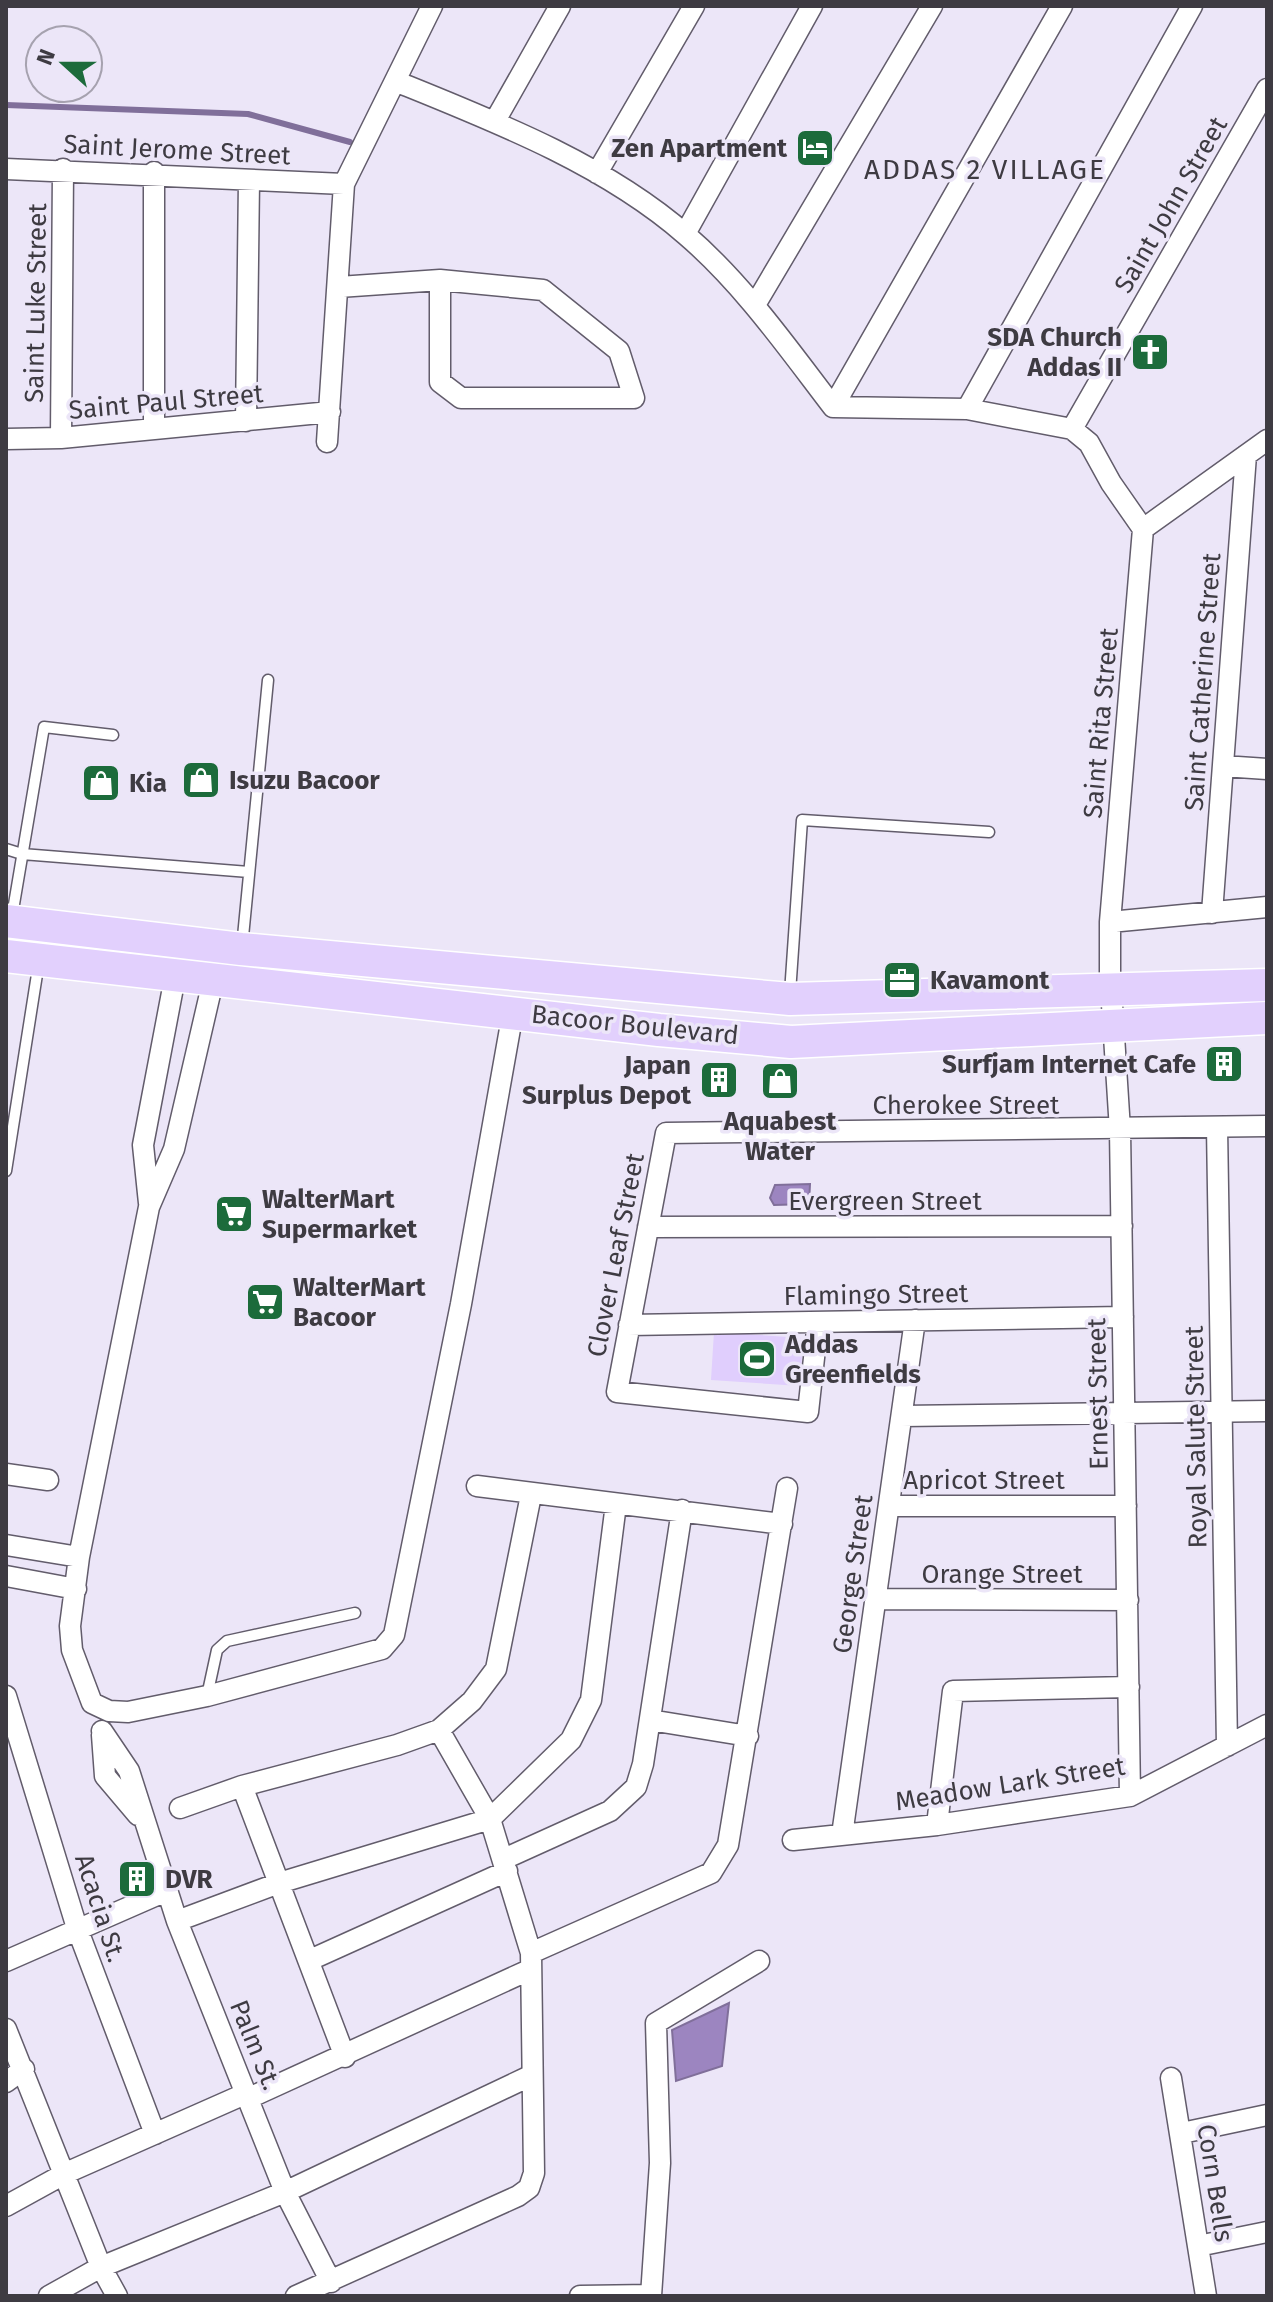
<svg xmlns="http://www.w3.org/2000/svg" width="1273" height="2302" font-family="'Fira Sans',sans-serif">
<rect width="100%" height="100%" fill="#ece6f8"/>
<path fill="#e0cefd" d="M 714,1332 L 803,1338 L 800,1386 L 711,1380 Z"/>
<path fill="#9c85c0" stroke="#806f9a" stroke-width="2" d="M 810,1184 L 809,1204 L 774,1205 L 770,1198 L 775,1185 Z
M 729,2003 L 722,2066 L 676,2081 L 672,2030 Z"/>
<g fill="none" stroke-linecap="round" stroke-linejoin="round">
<path stroke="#806f9a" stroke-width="6" d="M 6,105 L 248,114 L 350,142"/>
<defs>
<path id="lane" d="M 6,849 L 22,854 L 249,872
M 12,916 L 44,727 L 113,735
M 242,947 L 268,680
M 790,993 L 802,820 L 989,832
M 6,1171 L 44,930
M 207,1696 L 217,1650 L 227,1641 L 355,1613"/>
<path id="street" d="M 395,81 C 494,121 605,164 686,235 C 743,284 787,347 833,407 L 967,409 L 1072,429 L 1089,443 L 1111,483 L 1143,529
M 495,121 L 560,6
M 6,169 L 344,184
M 154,172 L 154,427
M 597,173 L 694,6
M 685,234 L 812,6
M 339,287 L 440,280 L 543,290 L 619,351 L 634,398 L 461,398 L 440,382 L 440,280
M 755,305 L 932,6
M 833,407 L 1062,6
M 967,409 L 1192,6
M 246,421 L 249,180
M 1072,429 L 1267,89
M 61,438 L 63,169
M 6,439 L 61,438 L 330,412
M 327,442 L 344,184 L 432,6
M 1143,529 L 1267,440
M 1223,766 L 1267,769
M 1212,913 L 1246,455
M 1110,922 L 1267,907
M 213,981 L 174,1149 L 149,1207 L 79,1557 L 70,1626 L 72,1650 L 92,1703 L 109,1711 L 128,1712 L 207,1696 L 382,1649 L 394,1635 L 461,1304 L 513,1012
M 1217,1127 L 1227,1746
M 149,1203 L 143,1145 L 175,977
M 648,1227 L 1122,1226
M 818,1322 L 808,1412 L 617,1392 L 666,1133 L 1267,1126
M 629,1325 L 1123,1317
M 902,1416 L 1267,1411
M 6,1474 L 48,1480
M 477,1486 L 782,1524
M 889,1506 L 1126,1506
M 6,1545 L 79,1557
M 6,1576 L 76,1589
M 875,1599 L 1128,1600
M 6,1696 L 77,1928 L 155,2134
M 650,1720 L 748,1736
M 102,1731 L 129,1771 L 177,1921 L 285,2192 L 331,2282
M 102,1735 L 105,1776 L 138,1815
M 242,1786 L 397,1745 L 439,1730 L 472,1701 L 496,1669 L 531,1495
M 1130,1796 L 1120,1130 L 1110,973 L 1110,922 L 1143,529
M 180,1808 L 242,1786 L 345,2057
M 937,1825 L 953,1691 L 1129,1687
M 842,1835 L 915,1320
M 793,1840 L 937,1825 L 1130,1796 L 1267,1725
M 504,1859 L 610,1811 L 636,1787 L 643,1764 L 682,1510
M 177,1921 L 279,1883 L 490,1819 L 571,1740 L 591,1700 L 616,1504
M 531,1953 L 711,1873 L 728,1845 L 787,1488
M 310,1960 L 507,1871
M 6,1961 L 166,1891
M 6,2029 L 101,2267 L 117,2296
M 1171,2078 L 1206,2296
M 6,2082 L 24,2069
M 249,2098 L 529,1970
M 1182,2133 L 1267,2115
M 6,2206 L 66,2173 L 247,2093
M 1198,2246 L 1267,2232
M 49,2296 L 101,2267 L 285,2192 L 530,2076
M 296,2296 L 518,2196 L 529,2188 L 534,2173 L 531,1953 L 490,1819 L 439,1730
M 580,2296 L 651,2295
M 651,2296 L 660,2163 L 656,2023 L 759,1961"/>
<path id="primary" d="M 6,921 L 241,949 L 790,999 L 1267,985
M 6,956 L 659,1030 L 791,1042 L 1267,1018"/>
</defs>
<use href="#lane" stroke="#625c6b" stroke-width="13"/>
<use href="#street" stroke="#625c6b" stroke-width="23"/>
<use href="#primary" stroke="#fff" stroke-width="35"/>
<use href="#lane" stroke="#fff" stroke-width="10"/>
<use href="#street" stroke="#fff" stroke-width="20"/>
<use href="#primary" stroke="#e2d0fd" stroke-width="32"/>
</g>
<defs>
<symbol id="hotel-square" viewBox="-11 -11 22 22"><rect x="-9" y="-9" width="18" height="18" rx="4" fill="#1c6b3b" stroke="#ece6f8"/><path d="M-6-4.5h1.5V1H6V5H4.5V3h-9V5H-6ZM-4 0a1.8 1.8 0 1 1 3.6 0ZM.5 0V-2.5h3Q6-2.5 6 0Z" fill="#fff"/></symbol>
<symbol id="church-square" viewBox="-11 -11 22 22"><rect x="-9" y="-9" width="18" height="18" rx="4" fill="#1c6b3b" stroke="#ece6f8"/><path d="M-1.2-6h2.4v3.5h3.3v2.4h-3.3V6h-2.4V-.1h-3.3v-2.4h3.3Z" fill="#fff"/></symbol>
<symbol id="shop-square" viewBox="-11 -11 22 22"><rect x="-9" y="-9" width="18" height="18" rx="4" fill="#1c6b3b" stroke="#ece6f8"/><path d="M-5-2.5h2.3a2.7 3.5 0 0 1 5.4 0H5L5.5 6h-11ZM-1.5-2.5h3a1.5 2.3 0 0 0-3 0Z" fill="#fff"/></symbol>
<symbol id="office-square" viewBox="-11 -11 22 22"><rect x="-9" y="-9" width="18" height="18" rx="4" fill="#1c6b3b" stroke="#ece6f8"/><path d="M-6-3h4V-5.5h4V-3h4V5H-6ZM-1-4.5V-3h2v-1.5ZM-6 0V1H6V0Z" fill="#fff"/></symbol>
<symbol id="building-square" viewBox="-11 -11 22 22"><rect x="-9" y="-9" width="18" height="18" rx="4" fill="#1c6b3b" stroke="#ece6f8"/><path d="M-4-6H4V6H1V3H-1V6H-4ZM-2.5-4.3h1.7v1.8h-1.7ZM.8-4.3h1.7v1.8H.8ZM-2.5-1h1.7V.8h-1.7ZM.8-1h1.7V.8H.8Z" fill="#fff"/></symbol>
<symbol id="supermarket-square" viewBox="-11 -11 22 22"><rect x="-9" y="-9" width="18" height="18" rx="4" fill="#1c6b3b" stroke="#ece6f8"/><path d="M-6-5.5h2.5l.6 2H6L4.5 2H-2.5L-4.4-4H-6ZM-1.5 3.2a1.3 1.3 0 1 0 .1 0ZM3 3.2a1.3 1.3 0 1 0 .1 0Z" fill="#fff"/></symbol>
<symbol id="stadium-square" viewBox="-11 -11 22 22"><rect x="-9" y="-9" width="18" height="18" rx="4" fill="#1c6b3b" stroke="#ece6f8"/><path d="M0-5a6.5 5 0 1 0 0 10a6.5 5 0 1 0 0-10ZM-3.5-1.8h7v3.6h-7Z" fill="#fff"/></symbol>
</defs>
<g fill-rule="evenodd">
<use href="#hotel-square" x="793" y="126" width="44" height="44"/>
<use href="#church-square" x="1128" y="330" width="44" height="44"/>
<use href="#shop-square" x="179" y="758" width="44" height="44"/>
<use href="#shop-square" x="79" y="761" width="44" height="44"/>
<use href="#office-square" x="880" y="958" width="44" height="44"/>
<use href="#building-square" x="1202" y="1042" width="44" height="44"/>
<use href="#building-square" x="697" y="1058" width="44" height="44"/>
<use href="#shop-square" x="758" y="1059" width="44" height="44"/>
<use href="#supermarket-square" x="212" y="1192" width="44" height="44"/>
<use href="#supermarket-square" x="243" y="1280" width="44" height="44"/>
<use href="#stadium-square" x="735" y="1337" width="44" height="44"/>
<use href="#building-square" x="115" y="1857" width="44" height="44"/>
</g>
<g text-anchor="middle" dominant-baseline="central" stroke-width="7" stroke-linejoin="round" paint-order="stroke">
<g font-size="26" font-weight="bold" fill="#3e3b42" stroke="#ece6f8" text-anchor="start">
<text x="787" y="148" text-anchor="end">Zen Apartment</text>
<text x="1122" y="337" text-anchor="end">SDA Church<tspan x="1122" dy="30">Addas II</tspan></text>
<text x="229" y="780">Isuzu Bacoor</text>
<text x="129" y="783">Kia</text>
<text x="930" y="980">Kavamont</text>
<text x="1196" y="1064" text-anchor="end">Surfjam Internet Cafe</text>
<text x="691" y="1065" text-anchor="end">Japan<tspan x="691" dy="30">Surplus Depot</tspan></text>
<text x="780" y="1121" text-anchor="middle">Aquabest<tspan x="780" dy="30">Water</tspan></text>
<text x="262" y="1199">WalterMart<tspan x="262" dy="30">Supermarket</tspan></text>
<text x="293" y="1287">WalterMart<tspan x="293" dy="30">Bacoor</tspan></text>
<text x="785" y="1344">Addas<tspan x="785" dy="30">Greenfields</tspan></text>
<text x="165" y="1879">DVR</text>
</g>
<g font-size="26" fill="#3e3b42" stroke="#ece6f8">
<text transform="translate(177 150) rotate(3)">Saint Jerome Street</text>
<text transform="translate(1171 205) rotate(-60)">Saint John Street</text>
<text transform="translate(36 303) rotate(-89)">Saint Luke Street</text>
<text transform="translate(166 402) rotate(-5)">Saint Paul Street</text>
<text transform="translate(1203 682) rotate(-86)">Saint Catherine Street</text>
<text transform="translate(1101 723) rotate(-85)">Saint Rita Street</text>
<text transform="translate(635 1025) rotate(6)">Bacoor Boulevard</text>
<text x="966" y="1105">Cherokee Street</text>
<text x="885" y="1201">Evergreen Street</text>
<text transform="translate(616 1255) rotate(-79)">Clover Leaf Street</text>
<text transform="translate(876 1295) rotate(-1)">Flamingo Street</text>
<text transform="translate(1098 1394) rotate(-91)">Ernest Street</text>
<text transform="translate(1196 1437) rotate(-91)">Royal Salute Street</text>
<text x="984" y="1480">Apricot Street</text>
<text transform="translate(853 1574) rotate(-82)">George Street</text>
<text x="1002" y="1574">Orange Street</text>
<text transform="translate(1010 1784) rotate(-9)">Meadow Lark Street</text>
<text transform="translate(100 1908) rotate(72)">Acacia St.</text>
<text transform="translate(255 2045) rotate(68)">Palm St.</text>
<text transform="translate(1215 2183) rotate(81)">Corn Bells</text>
</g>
<g font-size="28" letter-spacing="2" fill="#3e3b42" stroke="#ece6f8">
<text x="985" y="169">ADDAS 2 VILLAGE</text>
</g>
</g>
<rect width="1273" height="2302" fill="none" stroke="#3e3b42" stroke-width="16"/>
<g transform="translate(64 64) rotate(291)"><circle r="38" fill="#ece6f8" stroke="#a6a2af" stroke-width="2"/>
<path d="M0-6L14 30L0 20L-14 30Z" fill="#1c6b3b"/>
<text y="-12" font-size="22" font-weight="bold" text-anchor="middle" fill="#3e3b42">N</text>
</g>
</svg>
